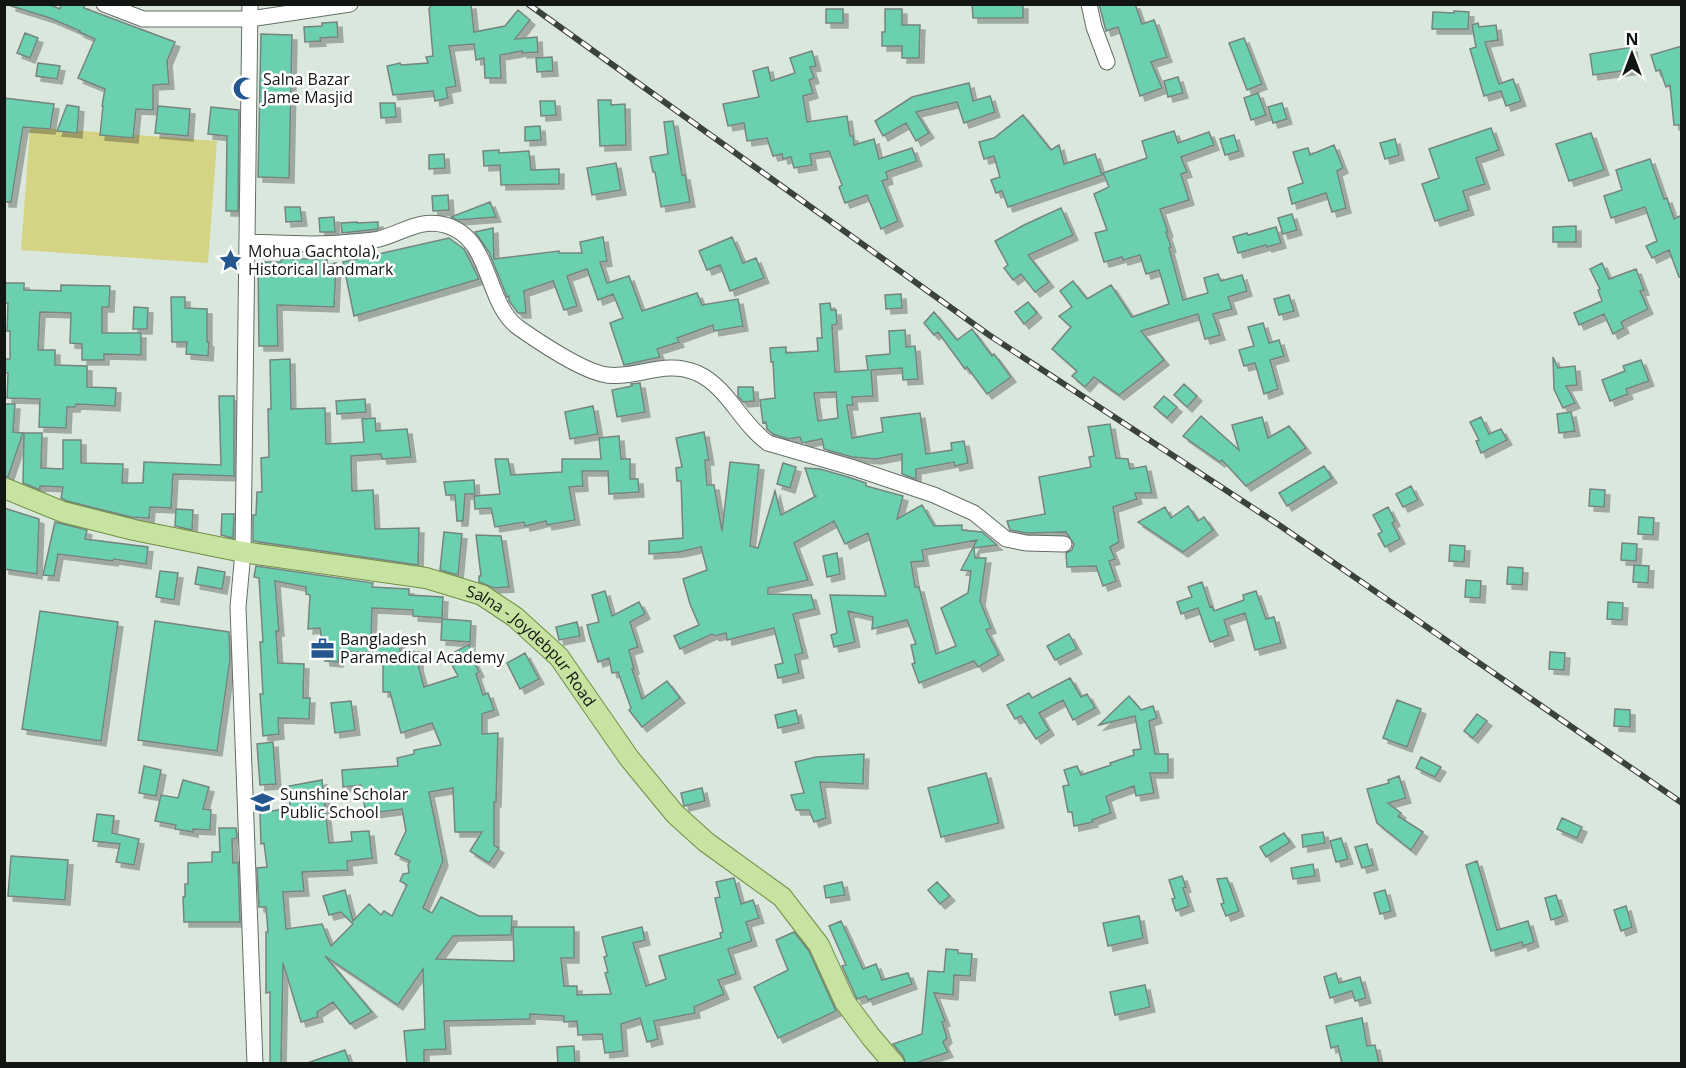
<svg xmlns="http://www.w3.org/2000/svg" width="1686" height="1068" font-family="'Open Sans',sans-serif">
<defs>
<filter id="shadow"><feDropShadow dx="5" dy="5" stdDeviation="0" flood-color="#0004"/></filter>
</defs>
<rect width="100%" height="100%" fill="#dae7dc"/>
<path fill="#d5d485" d="M 30,127 L 217,141 L 208,263 L 21,250 Z"/>
<path fill="#6ad0b0" stroke="#75857f" stroke-width="1.5" fill-rule="evenodd" filter="url(#shadow)" d="M 11,4 L 48,4 L 60,9 L 61,4 L 84,4 L 84,8 L 175,42 L 167,61 L 169,84 L 153,85 L 153,110 L 136,109 L 133,138 L 100,135 L 103,106 L 102,106 L 105,89 L 78,78 L 95,39 L 79,32 L 80,31 L 50,18 L 11,6 Z
M 471,4 L 474,32 L 505,26 L 518,10 L 530,20 L 515,39 L 537,37 L 538,52 L 522,53 L 522,51 L 500,55 L 501,78 L 485,78 L 484,58 L 476,60 L 474,44 L 449,46 L 456,86 L 446,88 L 448,98 L 435,101 L 433,91 L 393,95 L 387,66 L 400,63 L 401,65 L 428,63 L 426,57 L 433,56 L 429,9 L 431,5 Z
M 972,4 L 1023,4 L 1023,18 L 973,18 Z
M 1099,4 L 1135,4 L 1142,24 L 1154,20 L 1167,57 L 1151,62 L 1162,88 L 1140,96 L 1118,27 L 1106,31 Z
M 826,9 L 843,9 L 843,23 L 826,23 Z
M 885,9 L 902,9 L 902,25 L 920,25 L 919,58 L 902,58 L 902,46 L 882,46 L 882,32 L 885,32 Z
M 1454,11 L 1469,12 L 1468,29 L 1432,29 L 1433,12 L 1454,13 Z
M 337,22 L 338,37 L 320,38 L 321,41 L 305,42 L 304,27 L 322,26 L 322,23 Z
M 1478,23 L 1479,27 L 1496,25 L 1498,40 L 1485,42 L 1499,84 L 1513,79 L 1521,101 L 1506,106 L 1501,91 L 1484,96 L 1470,49 L 1476,47 L 1472,25 Z
M 25,33 L 38,38 L 30,58 L 17,53 Z
M 261,34 L 292,35 L 289,178 L 258,177 Z
M 1244,38 L 1262,84 L 1247,90 L 1229,43 Z
M 1682,46 L 1682,125 L 1674,125 L 1670,85 L 1666,87 L 1660,70 L 1656,71 L 1651,55 Z
M 1632,47 L 1635,69 L 1593,75 L 1590,54 Z
M 812,51 L 816,66 L 810,67 L 814,78 L 809,80 L 813,93 L 803,96 L 807,122 L 847,116 L 850,136 L 853,136 L 854,145 L 874,139 L 879,159 L 912,148 L 917,161 L 886,172 L 888,179 L 882,181 L 898,221 L 881,229 L 867,195 L 845,203 L 839,187 L 842,185 L 829,151 L 810,154 L 812,165 L 794,168 L 791,157 L 783,159 L 782,154 L 773,156 L 767,138 L 747,141 L 744,123 L 728,126 L 723,104 L 759,97 L 753,71 L 768,67 L 771,81 L 795,73 L 790,58 Z
M 552,57 L 553,71 L 537,72 L 536,58 Z
M 38,63 L 60,66 L 57,79 L 36,76 Z
M 1178,77 L 1183,93 L 1168,97 L 1164,81 Z
M 969,83 L 973,101 L 990,96 L 995,112 L 964,123 L 957,102 L 916,112 L 929,133 L 916,141 L 906,123 L 883,136 L 875,121 L 912,97 Z
M 1258,93 L 1266,115 L 1251,120 L 1244,98 Z
M 4,98 L 54,104 L 50,129 L 23,127 L 11,202 L 4,202 Z
M 598,100 L 611,100 L 611,105 L 625,104 L 626,145 L 600,146 Z
M 540,101 L 555,101 L 556,115 L 541,116 Z
M 380,103 L 395,103 L 396,117 L 381,118 Z
M 1282,103 L 1287,119 L 1273,123 L 1268,107 Z
M 67,105 L 79,107 L 77,133 L 57,131 Z
M 158,106 L 190,109 L 188,136 L 155,133 Z
M 211,107 L 239,110 L 238,211 L 226,211 L 227,136 L 208,134 Z
M 1023,115 L 1051,150 L 1059,145 L 1064,164 L 1095,154 L 1102,175 L 1008,207 L 1002,191 L 996,193 L 991,180 L 1000,177 L 994,156 L 984,159 L 979,142 L 994,138 Z
M 673,121 L 682,175 L 685,175 L 690,202 L 661,207 L 655,172 L 653,172 L 650,157 L 668,154 L 664,122 Z
M 540,126 L 541,140 L 525,141 L 525,127 Z
M 1491,128 L 1499,150 L 1476,158 L 1485,184 L 1463,191 L 1469,210 L 1435,221 L 1422,184 L 1439,178 L 1429,149 Z
M 1174,131 L 1178,143 L 1209,132 L 1214,145 L 1181,157 L 1187,172 L 1181,174 L 1189,200 L 1160,209 L 1168,232 L 1166,232 L 1171,247 L 1169,248 L 1183,300 L 1208,293 L 1204,278 L 1218,274 L 1221,281 L 1242,275 L 1247,291 L 1228,297 L 1232,309 L 1213,314 L 1220,335 L 1205,339 L 1198,314 L 1141,331 L 1164,360 L 1119,395 L 1094,377 L 1085,387 L 1072,376 L 1077,371 L 1052,349 L 1071,327 L 1059,316 L 1072,307 L 1060,291 L 1073,281 L 1087,299 L 1111,285 L 1132,317 L 1169,304 L 1159,270 L 1146,274 L 1140,255 L 1123,260 L 1122,257 L 1104,262 L 1095,233 L 1107,230 L 1094,194 L 1109,187 L 1103,173 L 1147,158 L 1142,141 Z
M 1591,133 L 1604,170 L 1569,181 L 1556,144 Z
M 1234,135 L 1239,151 L 1225,155 L 1220,139 Z
M 1395,139 L 1399,155 L 1385,159 L 1380,143 Z
M 1334,145 L 1343,168 L 1337,171 L 1346,208 L 1332,212 L 1326,193 L 1292,204 L 1288,188 L 1303,183 L 1293,152 L 1308,148 L 1310,155 Z
M 499,150 L 499,153 L 529,151 L 531,170 L 559,169 L 559,184 L 501,185 L 500,165 L 484,166 L 483,151 Z
M 444,154 L 445,168 L 429,169 L 429,155 Z
M 1650,159 L 1664,199 L 1667,198 L 1674,219 L 1682,215 L 1682,277 L 1679,277 L 1669,250 L 1652,258 L 1646,246 L 1657,241 L 1645,207 L 1611,218 L 1604,196 L 1622,190 L 1616,170 Z
M 616,163 L 621,190 L 592,195 L 587,168 Z
M 448,195 L 449,210 L 433,211 L 432,196 Z
M 490,202 L 496,217 L 457,220 L 451,217 Z
M 285,207 L 300,207 L 302,221 L 286,222 Z
M 1061,208 L 1073,235 L 1028,255 L 1049,282 L 1035,292 L 1021,274 L 1013,280 L 1004,268 L 1008,265 L 995,241 L 1024,225 Z
M 1292,214 L 1297,230 L 1283,234 L 1278,218 Z
M 334,217 L 335,232 L 320,232 L 319,218 Z
M 357,222 L 357,223 L 378,222 L 378,229 L 342,233 L 341,223 Z
M 1576,226 L 1576,242 L 1553,242 L 1553,227 Z
M 1276,227 L 1281,243 L 1267,247 L 1266,245 L 1238,253 L 1233,237 L 1247,233 L 1248,235 Z
M 493,228 L 494,259 L 559,251 L 559,253 L 582,253 L 580,242 L 603,237 L 607,261 L 600,262 L 607,283 L 629,276 L 642,311 L 697,293 L 702,305 L 738,299 L 743,326 L 714,331 L 713,325 L 677,338 L 679,342 L 657,349 L 660,357 L 624,365 L 610,323 L 623,318 L 613,294 L 598,300 L 587,269 L 567,276 L 577,306 L 564,310 L 553,281 L 524,291 L 526,313 L 518,313 L 509,301 L 509,296 L 507,297 L 489,252 L 475,232 Z
M 732,237 L 743,263 L 756,258 L 764,278 L 730,291 L 720,265 L 707,270 L 699,251 Z
M 449,238 L 464,249 L 479,279 L 354,316 L 343,262 Z
M 281,259 L 327,259 L 327,265 L 336,263 L 334,307 L 277,305 L 278,346 L 259,346 L 258,262 L 281,262 Z
M 1602,263 L 1609,279 L 1636,269 L 1644,290 L 1640,291 L 1648,309 L 1621,322 L 1624,328 L 1613,334 L 1604,314 L 1579,325 L 1574,313 L 1602,301 L 1598,290 L 1600,289 L 1590,269 Z
M 4,283 L 24,283 L 24,290 L 61,291 L 61,285 L 110,286 L 109,307 L 102,307 L 102,333 L 141,333 L 141,355 L 104,354 L 104,360 L 82,360 L 82,344 L 70,343 L 71,313 L 40,312 L 38,350 L 55,350 L 55,365 L 87,366 L 87,387 L 116,388 L 115,406 L 76,404 L 75,407 L 67,407 L 66,428 L 39,427 L 40,399 L 7,398 L 8,373 L 4,373 L 4,359 L 10,359 L 10,331 L 7,331 L 8,303 L 4,303 Z
M 901,294 L 902,308 L 886,309 L 885,295 Z
M 1289,295 L 1294,311 L 1279,315 L 1274,299 Z
M 171,297 L 185,297 L 185,308 L 207,309 L 207,342 L 209,342 L 208,356 L 186,354 L 187,342 L 172,342 Z
M 1028,302 L 1037,313 L 1024,324 L 1015,312 Z
M 830,303 L 831,310 L 836,310 L 837,324 L 832,325 L 835,372 L 868,370 L 866,356 L 890,354 L 889,331 L 905,330 L 906,347 L 915,346 L 918,379 L 903,380 L 902,368 L 871,370 L 873,396 L 852,397 L 853,405 L 847,405 L 852,438 L 883,432 L 881,418 L 920,413 L 926,454 L 952,450 L 951,443 L 964,441 L 968,463 L 955,466 L 954,462 L 916,469 L 916,479 L 902,474 L 902,454 L 876,459 L 852,457 L 824,449 L 822,439 L 802,443 L 800,437 L 788,439 L 773,434 L 767,429 L 766,422 L 763,423 L 760,400 L 775,398 L 773,362 L 771,362 L 770,348 L 786,347 L 786,353 L 818,351 L 817,338 L 822,338 L 820,304 ZM 836,392 L 838,418 L 818,421 L 814,393 Z
M 134,307 L 148,308 L 147,329 L 133,329 Z
M 934,312 L 957,340 L 972,329 L 992,356 L 994,354 L 1011,377 L 987,394 L 967,367 L 965,369 L 938,332 L 934,335 L 924,323 Z
M 1263,323 L 1269,343 L 1279,340 L 1284,356 L 1270,360 L 1278,389 L 1264,394 L 1255,363 L 1244,366 L 1239,350 L 1254,346 L 1248,327 Z
M 1553,357 L 1558,368 L 1575,366 L 1577,385 L 1566,386 L 1575,403 L 1563,408 L 1554,389 Z
M 290,359 L 291,409 L 325,408 L 326,444 L 364,442 L 362,419 L 375,418 L 376,431 L 407,429 L 411,457 L 382,459 L 381,454 L 351,456 L 352,491 L 373,490 L 375,529 L 419,528 L 418,565 L 253,541 L 253,515 L 256,515 L 257,492 L 262,492 L 261,458 L 269,457 L 268,409 L 271,409 L 270,360 Z
M 1641,360 L 1649,381 L 1626,389 L 1628,394 L 1610,401 L 1602,380 L 1625,371 L 1623,366 Z
M 640,383 L 645,412 L 617,417 L 612,390 L 632,386 L 631,384 Z
M 1184,384 L 1197,396 L 1187,407 L 1174,395 Z
M 738,387 L 753,387 L 754,401 L 743,402 L 738,396 Z
M 219,396 L 234,396 L 234,476 L 173,474 L 171,508 L 150,507 L 149,518 L 131,517 L 67,501 L 61,498 L 63,487 L 40,486 L 40,490 L 23,483 L 24,433 L 42,433 L 41,468 L 63,469 L 63,440 L 81,440 L 81,463 L 123,464 L 122,483 L 143,483 L 144,462 L 221,465 Z
M 1164,396 L 1177,407 L 1167,418 L 1154,407 Z
M 365,399 L 366,412 L 337,414 L 336,401 Z
M 4,404 L 15,404 L 13,432 L 23,433 L 8,477 L 4,476 Z
M 593,406 L 598,434 L 570,439 L 565,412 Z
M 1571,412 L 1575,431 L 1559,433 L 1557,414 Z
M 1201,416 L 1239,450 L 1232,425 L 1262,417 L 1268,438 L 1289,426 L 1306,448 L 1246,486 L 1222,460 L 1220,462 L 1183,436 Z
M 1481,417 L 1489,434 L 1501,429 L 1507,440 L 1481,453 L 1476,441 L 1479,440 L 1470,422 Z
M 1110,424 L 1116,458 L 1128,459 L 1130,469 L 1146,466 L 1152,493 L 1135,493 L 1137,499 L 1113,507 L 1119,542 L 1110,547 L 1115,559 L 1109,561 L 1116,581 L 1103,586 L 1096,566 L 1067,567 L 1066,553 L 1072,550 L 1074,544 L 1066,532 L 1027,533 L 1010,530 L 1007,521 L 1045,514 L 1039,477 L 1091,467 L 1089,457 L 1094,456 L 1088,427 Z
M 704,432 L 709,460 L 705,460 L 707,485 L 714,485 L 722,531 L 730,462 L 759,465 L 750,546 L 758,548 L 775,491 L 781,515 L 816,496 L 814,495 L 805,468 L 820,469 L 848,477 L 866,483 L 866,486 L 903,496 L 897,519 L 922,505 L 934,526 L 962,525 L 962,530 L 982,532 L 997,545 L 974,548 L 975,558 L 986,558 L 980,601 L 991,628 L 986,630 L 999,655 L 978,667 L 974,661 L 919,683 L 912,664 L 915,663 L 911,645 L 916,644 L 907,620 L 872,629 L 873,617 L 848,611 L 855,642 L 834,647 L 831,635 L 837,633 L 830,595 L 886,596 L 868,533 L 845,544 L 834,521 L 794,543 L 808,580 L 768,588 L 768,594 L 811,595 L 815,609 L 793,614 L 803,653 L 795,655 L 799,673 L 778,678 L 775,665 L 783,663 L 774,628 L 727,640 L 726,633 L 715,636 L 712,634 L 680,649 L 674,636 L 699,625 L 690,604 L 683,579 L 707,570 L 701,547 L 679,552 L 649,554 L 649,541 L 683,538 L 681,481 L 677,481 L 676,468 L 682,467 L 676,438 ZM 977,540 L 961,570 L 971,571 L 968,593 L 941,608 L 956,646 L 936,654 L 919,587 L 915,587 L 911,562 L 924,561 L 922,550 Z
M 619,436 L 621,459 L 630,459 L 630,479 L 638,479 L 639,492 L 609,494 L 608,471 L 582,471 L 583,486 L 569,487 L 575,520 L 547,525 L 546,521 L 525,526 L 524,522 L 495,527 L 491,508 L 475,509 L 474,496 L 500,494 L 495,459 L 508,459 L 511,475 L 562,472 L 562,459 L 601,459 L 599,438 Z
M 783,463 L 796,467 L 790,488 L 777,484 Z
M 1324,466 L 1332,478 L 1287,506 L 1279,493 Z
M 474,480 L 475,494 L 465,494 L 463,521 L 457,521 L 455,495 L 446,495 L 444,482 Z
M 1411,486 L 1418,500 L 1403,507 L 1396,494 Z
M 1590,489 L 1605,490 L 1604,507 L 1589,506 Z
M 1188,506 L 1198,521 L 1204,517 L 1213,530 L 1183,552 L 1138,522 L 1165,507 L 1171,518 Z
M 1388,507 L 1395,521 L 1392,523 L 1400,539 L 1385,547 L 1378,534 L 1382,532 L 1373,515 Z
M 4,508 L 39,519 L 37,574 L 4,569 Z
M 176,509 L 193,510 L 192,530 L 175,526 Z
M 222,514 L 234,514 L 233,538 L 221,535 Z
M 1639,517 L 1654,518 L 1653,535 L 1638,534 Z
M 55,522 L 87,530 L 85,539 L 148,547 L 146,564 L 114,559 L 113,561 L 58,554 L 54,576 L 43,575 Z
M 444,532 L 462,534 L 458,575 L 440,570 Z
M 476,535 L 501,536 L 509,587 L 494,588 L 479,582 L 479,576 L 481,576 Z
M 1622,543 L 1637,544 L 1636,561 L 1621,560 Z
M 1450,545 L 1465,546 L 1464,562 L 1449,561 Z
M 837,553 L 840,574 L 827,577 L 823,556 Z
M 1634,565 L 1649,566 L 1648,583 L 1633,582 Z
M 256,566 L 373,583 L 372,587 L 409,589 L 409,595 L 443,597 L 442,618 L 413,616 L 413,610 L 372,608 L 371,639 L 400,641 L 400,651 L 419,652 L 418,665 L 424,687 L 458,676 L 447,656 L 470,644 L 469,652 L 479,672 L 476,674 L 483,695 L 488,693 L 494,710 L 482,714 L 482,734 L 498,733 L 496,802 L 494,802 L 494,845 L 499,848 L 489,863 L 470,851 L 482,832 L 455,832 L 453,788 L 429,792 L 443,861 L 423,908 L 432,913 L 441,897 L 479,916 L 512,916 L 511,935 L 453,936 L 436,959 L 514,961 L 513,927 L 574,927 L 574,958 L 561,958 L 564,986 L 577,986 L 577,995 L 611,994 L 605,973 L 608,972 L 604,957 L 607,956 L 602,937 L 642,927 L 645,940 L 633,943 L 646,986 L 666,979 L 659,956 L 721,938 L 720,933 L 723,932 L 715,898 L 720,897 L 716,882 L 734,878 L 741,904 L 753,900 L 759,918 L 746,922 L 752,941 L 728,949 L 736,974 L 718,980 L 724,994 L 694,1007 L 695,1013 L 654,1021 L 658,1039 L 647,1042 L 640,1018 L 621,1024 L 623,1051 L 605,1053 L 602,1034 L 578,1035 L 577,1021 L 564,1022 L 564,1016 L 530,1014 L 530,1019 L 444,1021 L 446,1049 L 424,1050 L 424,1064 L 407,1064 L 404,1031 L 425,1029 L 423,969 L 398,1005 L 325,956 L 372,1012 L 350,1024 L 333,1002 L 317,1012 L 318,1017 L 301,1022 L 283,963 L 281,1064 L 270,1064 L 270,992 L 266,993 L 266,932 L 268,932 L 266,907 L 259,907 L 257,868 L 267,867 L 264,843 L 261,844 L 260,813 L 290,808 L 289,786 L 322,780 L 329,843 L 352,841 L 351,832 L 369,831 L 372,858 L 347,861 L 348,870 L 302,872 L 304,891 L 283,892 L 286,929 L 322,924 L 331,946 L 353,924 L 341,912 L 329,915 L 323,896 L 345,890 L 353,921 L 369,904 L 381,915 L 384,911 L 392,916 L 407,885 L 400,881 L 403,874 L 409,873 L 408,865 L 410,861 L 395,854 L 406,831 L 402,809 L 366,814 L 361,785 L 343,787 L 342,770 L 398,766 L 397,758 L 414,754 L 414,750 L 441,745 L 432,723 L 401,733 L 390,692 L 383,692 L 383,653 L 339,651 L 338,662 L 325,661 L 320,628 L 308,629 L 310,595 L 306,594 L 306,587 L 275,581 L 279,631 L 276,631 L 278,663 L 304,664 L 303,698 L 310,698 L 309,719 L 278,718 L 279,734 L 263,736 L 260,694 L 263,694 L 260,642 L 263,642 L 259,578 L 254,577 Z
M 198,567 L 225,572 L 222,589 L 195,584 Z
M 1508,567 L 1523,568 L 1522,585 L 1507,584 Z
M 160,571 L 178,573 L 174,600 L 156,597 Z
M 1466,580 L 1481,581 L 1480,598 L 1465,597 Z
M 1202,582 L 1210,607 L 1212,606 L 1214,611 L 1244,600 L 1243,595 L 1256,591 L 1266,619 L 1274,617 L 1281,643 L 1255,650 L 1245,613 L 1224,620 L 1229,635 L 1210,642 L 1198,608 L 1181,614 L 1177,602 L 1192,597 L 1188,587 Z
M 605,591 L 612,616 L 639,602 L 645,614 L 630,622 L 638,647 L 629,650 L 634,669 L 632,669 L 642,699 L 667,681 L 680,698 L 642,727 L 629,710 L 631,708 L 618,672 L 612,673 L 609,658 L 598,662 L 590,637 L 587,625 L 599,622 L 592,595 Z
M 1608,602 L 1623,603 L 1622,620 L 1607,619 Z
M 40,611 L 118,622 L 101,741 L 22,729 Z
M 442,619 L 471,621 L 470,642 L 441,640 Z
M 155,621 L 229,632 L 230,659 L 217,751 L 138,740 Z
M 577,622 L 580,636 L 559,640 L 556,627 Z
M 1069,634 L 1077,649 L 1055,660 L 1047,646 Z
M 1550,652 L 1565,653 L 1564,670 L 1549,669 Z
M 525,653 L 539,679 L 520,689 L 507,663 Z
M 1070,678 L 1081,697 L 1087,694 L 1095,708 L 1073,720 L 1063,700 L 1039,713 L 1049,730 L 1036,739 L 1021,716 L 1015,719 L 1007,705 L 1029,693 L 1032,698 Z
M 1129,696 L 1141,710 L 1153,706 L 1157,718 L 1149,721 L 1155,754 L 1168,754 L 1168,773 L 1150,773 L 1154,793 L 1136,796 L 1134,786 L 1109,795 L 1106,797 L 1111,813 L 1092,820 L 1093,822 L 1074,826 L 1072,812 L 1068,812 L 1063,786 L 1069,785 L 1064,770 L 1077,766 L 1081,775 L 1111,765 L 1110,763 L 1134,755 L 1133,750 L 1141,749 L 1135,716 L 1099,725 Z
M 1397,700 L 1421,709 L 1407,747 L 1383,738 Z
M 351,701 L 355,730 L 335,733 L 331,703 Z
M 1615,709 L 1630,710 L 1630,727 L 1614,726 Z
M 796,710 L 799,723 L 778,728 L 775,715 Z
M 1477,714 L 1487,721 L 1473,738 L 1464,731 Z
M 273,742 L 276,784 L 260,785 L 257,744 Z
M 864,754 L 863,784 L 820,782 L 826,818 L 814,822 L 809,810 L 796,810 L 791,795 L 804,793 L 795,762 L 816,757 Z
M 1421,757 L 1441,767 L 1435,777 L 1416,768 Z
M 144,766 L 161,770 L 156,796 L 139,793 Z
M 986,773 L 999,823 L 941,837 L 928,788 Z
M 1399,776 L 1406,798 L 1388,803 L 1401,813 L 1398,816 L 1423,832 L 1411,850 L 1377,823 L 1367,789 L 1389,783 L 1388,780 Z
M 183,780 L 209,787 L 203,809 L 211,810 L 210,830 L 193,829 L 193,832 L 175,829 L 176,825 L 155,821 L 161,795 L 178,798 Z
M 702,788 L 705,801 L 684,806 L 681,793 Z
M 97,814 L 114,816 L 112,833 L 139,839 L 134,865 L 116,862 L 120,844 L 93,841 Z
M 1562,818 L 1582,827 L 1577,838 L 1557,829 Z
M 219,828 L 236,828 L 237,838 L 232,839 L 233,863 L 238,862 L 240,922 L 184,922 L 183,897 L 185,897 L 185,884 L 188,884 L 188,863 L 212,862 L 212,852 L 220,852 Z
M 1323,832 L 1325,843 L 1303,847 L 1302,835 Z
M 1284,833 L 1290,842 L 1266,857 L 1260,847 Z
M 1341,838 L 1348,859 L 1336,862 L 1330,841 Z
M 1367,844 L 1373,865 L 1362,868 L 1355,847 Z
M 11,856 L 68,860 L 65,900 L 8,896 Z
M 1477,861 L 1497,930 L 1528,921 L 1534,942 L 1523,946 L 1522,942 L 1491,951 L 1466,865 Z
M 1313,864 L 1315,876 L 1293,879 L 1291,868 Z
M 1182,876 L 1186,887 L 1183,888 L 1189,906 L 1176,911 L 1172,899 L 1175,898 L 1169,880 Z
M 1227,878 L 1239,911 L 1226,916 L 1221,904 L 1224,903 L 1217,879 Z
M 842,882 L 845,895 L 826,898 L 824,886 Z
M 937,882 L 950,896 L 940,904 L 928,890 Z
M 1385,890 L 1391,911 L 1380,914 L 1374,893 Z
M 1556,895 L 1563,916 L 1551,920 L 1545,898 Z
M 1626,906 L 1632,927 L 1621,931 L 1614,910 Z
M 1139,916 L 1143,938 L 1108,946 L 1103,923 Z
M 841,921 L 863,969 L 876,964 L 882,980 L 908,973 L 912,984 L 868,1000 L 866,996 L 857,999 L 842,966 L 846,965 L 829,926 Z
M 794,932 L 809,951 L 836,1011 L 778,1038 L 754,987 L 788,970 L 776,940 Z
M 946,949 L 958,950 L 958,953 L 972,954 L 970,976 L 954,975 L 953,995 L 934,993 L 945,1021 L 942,1022 L 947,1038 L 943,1042 L 948,1052 L 913,1064 L 906,1064 L 903,1056 L 893,1044 L 922,1034 L 928,971 L 944,972 Z
M 1336,973 L 1339,983 L 1360,977 L 1366,998 L 1355,1001 L 1352,991 L 1330,998 L 1324,977 Z
M 1145,985 L 1150,1007 L 1115,1015 L 1110,992 Z
M 1362,1018 L 1367,1046 L 1375,1045 L 1379,1064 L 1342,1064 L 1338,1046 L 1331,1048 L 1326,1026 Z
M 574,1046 L 575,1064 L 558,1064 L 557,1047 Z
M 345,1050 L 350,1064 L 311,1064 L 310,1062 Z"/>
<g fill="none" stroke-linecap="round" stroke-linejoin="round">
<defs>
<path id="minor" d="M 104,4 L 143,19 L 250,19 L 350,4
M 250,4 L 243,552 L 238,607 L 255,1064
M 1089,4 L 1094,27 L 1107,62
M 247,242 C 282,243 317,246 352,242 C 361,241 371,241 379,239 C 402,233 420,218 445,225 C 493,238 484,303 519,328 C 539,342 584,372 607,375 C 639,379 664,359 697,373 C 728,387 741,424 768,443 L 854,468 L 934,495 L 974,513 L 1006,539 L 1026,543 L 1064,544"/>
<g id="major">
<path id="s1" d="M 4,488 L 63,512 L 134,530 L 243,552 L 426,578 L 482,595 L 515,617 L 559,657 L 629,758 L 675,814 L 706,842 L 782,897 L 819,945 L 845,1002 L 871,1037 L 894,1064"/>
</g>
</defs>
<use href="#minor" stroke="#636f64" stroke-width="17"/>
<use href="#major" stroke="#6f8f46" stroke-width="22"/>
<use href="#minor" stroke="#fff" stroke-width="15"/>
<use href="#major" stroke="#c7e3a1" stroke-width="20"/>
<defs>
<path id="rail" d="M 528,4 L 989,335 L 1279,525 L 1682,803"/>
</defs>
<use href="#rail" stroke="#3b423d" stroke-width="6"/>
<use href="#rail" stroke="#fff" stroke-width="4" stroke-dasharray="11" stroke-linecap="butt"/>
</g>
<defs>
<symbol id="mosque-bare" viewBox="-9 -9 18 18"><path d="M3.5-4.9A6 6 0 1 0 3.5 4.9A5 5 0 1 1 3.5-4.9Z" fill="#24578f" stroke="#fff" stroke-width="2.5" paint-order="stroke"/></symbol>
<symbol id="sight-bare" viewBox="-9 -9 18 18"><path d="M0-6L1.8-2.2L6-1.7L2.9 1.2L3.7 5.4L0 3.3L-3.7 5.4L-2.9 1.2L-6-1.7L-1.8-2.2Z" fill="#24578f" stroke="#fff" stroke-width="2.5" paint-order="stroke"/></symbol>
<symbol id="office-bare" viewBox="-9 -9 18 18"><path d="M-6-3h4V-5.5h4V-3h4V5H-6ZM-1-4.5V-3h2v-1.5ZM-6 0V1H6V0Z" fill="#24578f" stroke="#fff" stroke-width="2.5" paint-order="stroke"/></symbol>
<symbol id="school-bare" viewBox="-9 -9 18 18"><path d="M0-5L7-2L0 1L-7-2ZM-4 1L0 2.5L4 1V4Q0 6-4 4Z" fill="#24578f" stroke="#fff" stroke-width="2.5" paint-order="stroke"/></symbol>
</defs>
<g fill-rule="evenodd">
<use href="#mosque-bare" x="228" y="72" width="33" height="33"/>
<use href="#sight-bare" x="214" y="244" width="33" height="33"/>
<use href="#office-bare" x="306" y="632" width="33" height="33"/>
<use href="#school-bare" x="246" y="786" width="33" height="33"/>
</g>
<g text-anchor="middle" dominant-baseline="central" stroke-width="5" stroke-linejoin="round" paint-order="stroke">
<g font-size="16" fill="#111612" stroke="#fff" text-anchor="start">
<text x="263" y="79">Salna Bazar<tspan x="263" dy="18">Jame Masjid</tspan></text>
<text x="248" y="251">Mohua Gachtola),<tspan x="248" dy="18">Historical landmark</tspan></text>
<text x="340" y="639">Bangladesh<tspan x="340" dy="18">Paramedical Academy</tspan></text>
<text x="280" y="794">Sunshine Scholar<tspan x="280" dy="18">Public School</tspan></text>
</g>
<g font-size="16" fill="#111612" stroke="#fff">
<text stroke="none"><textPath href="#s1" startOffset="562">Salna - Joydebpur Road</textPath></text>
</g>
</g>
<rect width="1686" height="1068" fill="none" stroke="#111612" stroke-width="12"/>
<g transform="translate(1632 54)" stroke="#ffffff" stroke-width="4.5" paint-order="stroke">
<path d="M0-4.5L10 22L0 15L-10 22Z" fill="#111612"/>
<text y="-9" font-size="16" font-weight="bold" text-anchor="middle" fill="#111612">N</text>
</g>
</svg>
